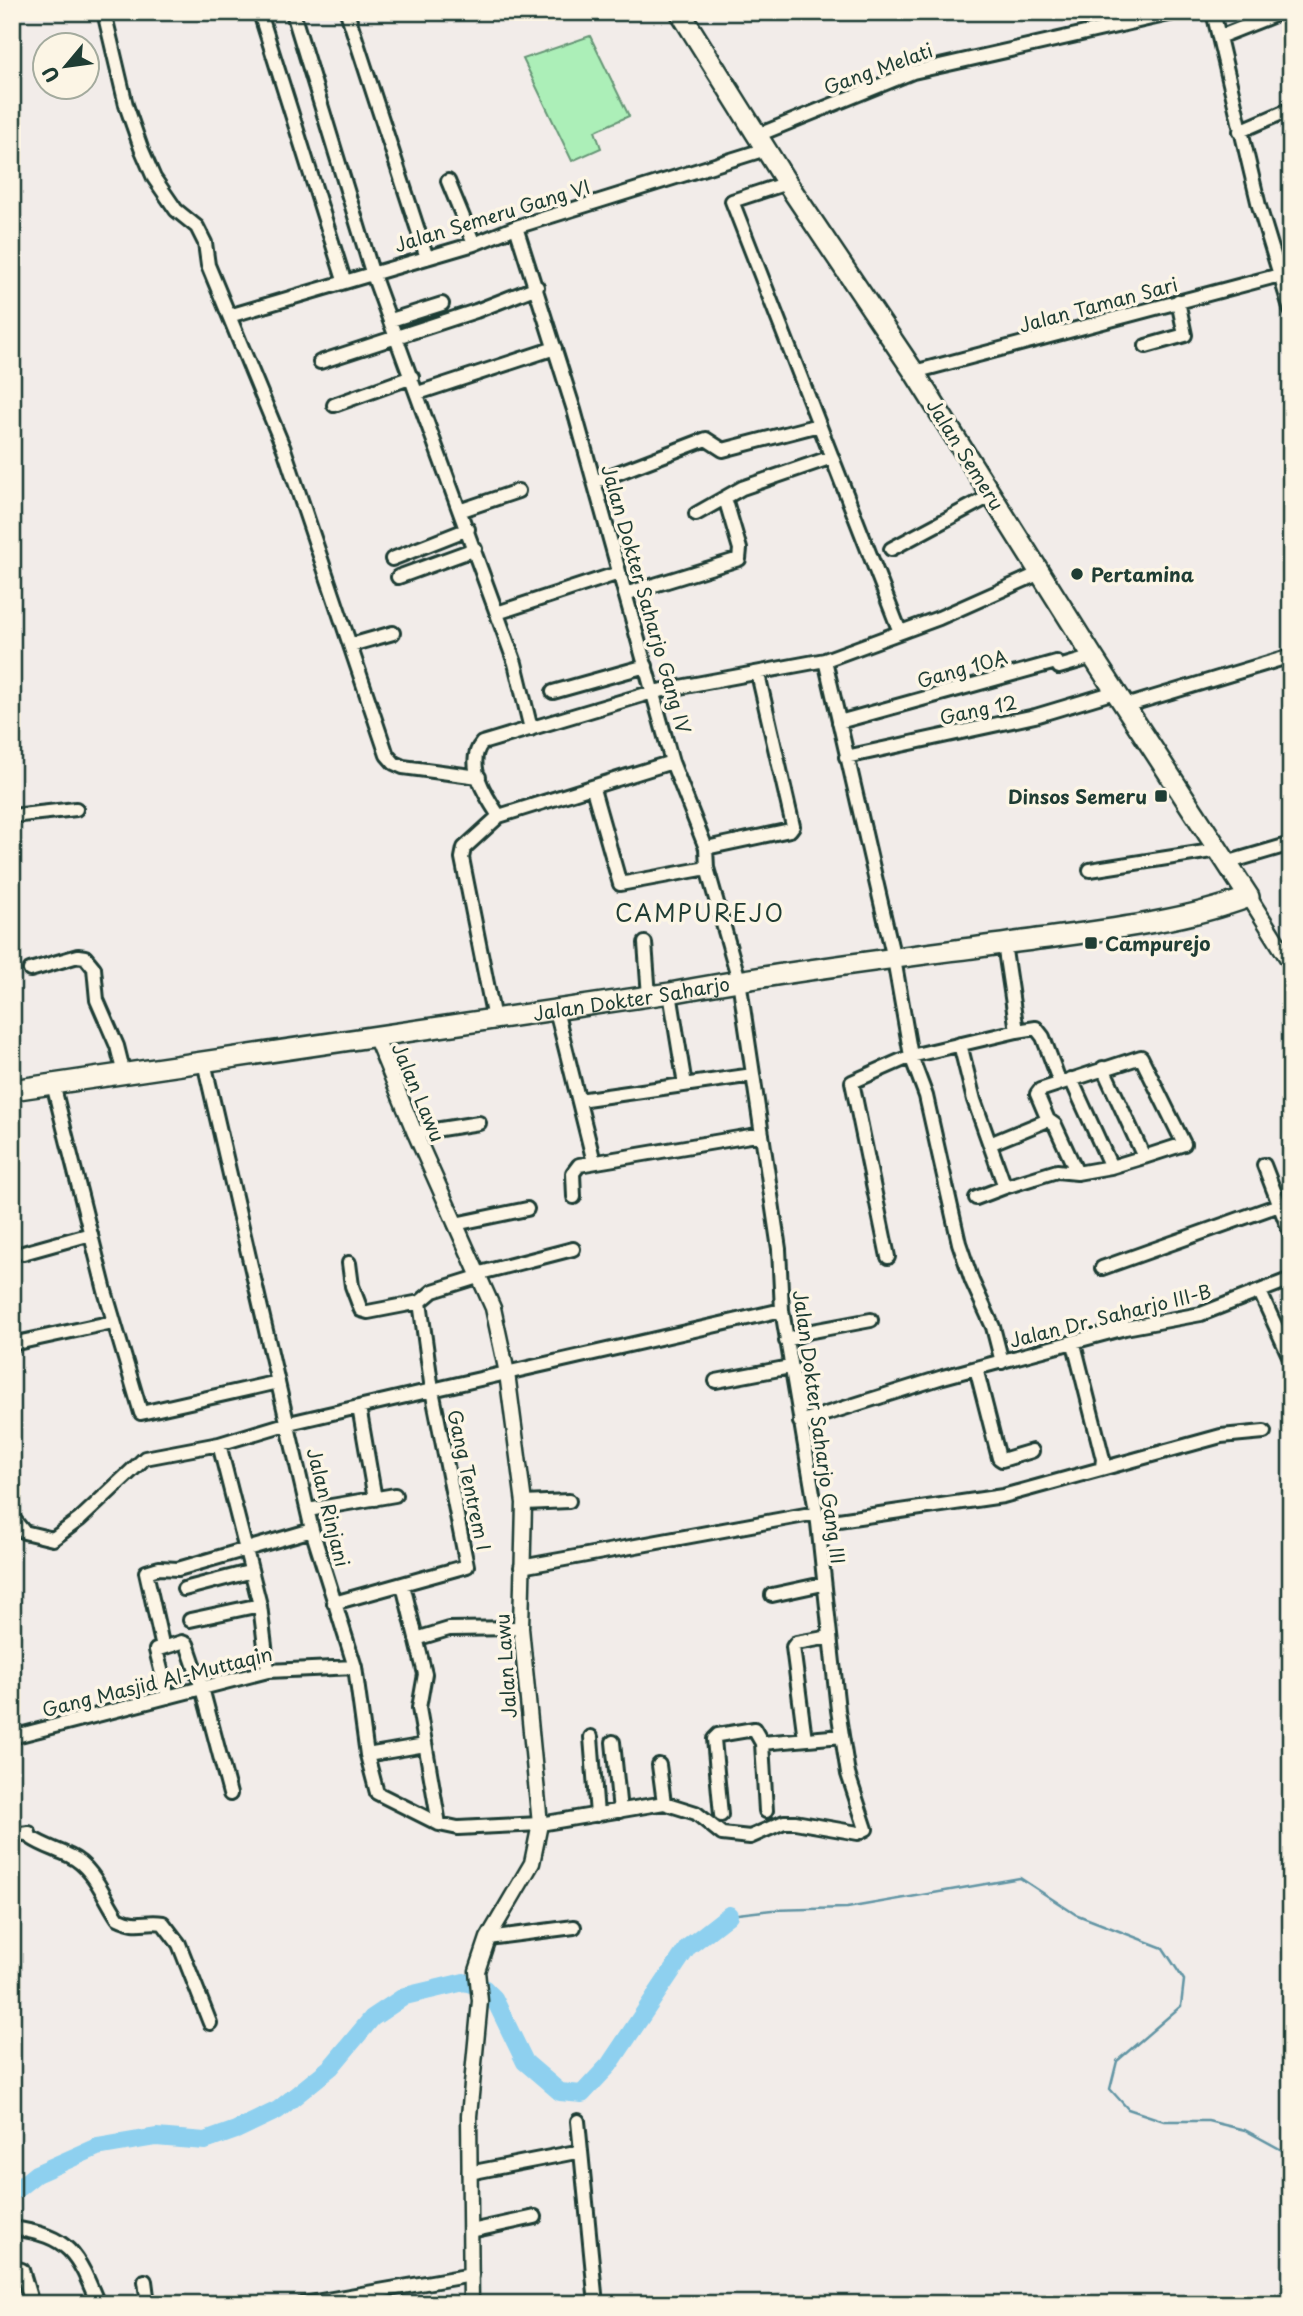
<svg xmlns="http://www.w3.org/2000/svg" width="1303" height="2316" font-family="'Playpen Sans',sans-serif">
<rect width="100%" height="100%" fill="#f2ece9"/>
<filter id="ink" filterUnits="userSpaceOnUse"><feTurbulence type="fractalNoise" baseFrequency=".0143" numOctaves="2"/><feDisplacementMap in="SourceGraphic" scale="14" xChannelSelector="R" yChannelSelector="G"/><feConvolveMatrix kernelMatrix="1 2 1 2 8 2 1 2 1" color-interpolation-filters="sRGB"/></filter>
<g filter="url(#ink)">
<path fill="#acefb8" stroke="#669676" stroke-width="2" d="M 590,36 L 629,116 L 595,131 L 601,148 L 572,161 L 523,59 Z"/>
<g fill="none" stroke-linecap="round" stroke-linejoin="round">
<path stroke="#6295a4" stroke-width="2.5" d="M 729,1915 L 772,1910 L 847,1908 L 1020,1878 L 1075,1914 L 1163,1948 L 1184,1980 L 1181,2006 L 1117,2061 L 1110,2089 L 1128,2109 L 1164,2121 L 1208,2121 L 1245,2130 L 1291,2155"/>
<path stroke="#8ed0ef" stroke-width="18" d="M 12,2193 L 36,2174 L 97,2147 L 156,2137 L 205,2141 L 236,2130 L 278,2110 L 331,2067 L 372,2018 L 405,1996 L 464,1982 L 484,1988 L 494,1998 L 525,2062 L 560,2092 L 582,2094 L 609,2065 L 688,1947 L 729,1915"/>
<defs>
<path id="minor" d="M 104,12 L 126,105 L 141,148 L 154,178 L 176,210 L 197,227 L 205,243 L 208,265 L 284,449 L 387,755 L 394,763 L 403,767 L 479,777
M 347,12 L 427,258
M 1213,12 L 1259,206 L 1291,311
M 293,13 L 372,272 L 515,663 L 531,729
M 261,16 L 344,280
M 1219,37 L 1277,14
M 1240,131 L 1291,109
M 758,135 L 913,72 L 1178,12
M 448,181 L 474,244
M 787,183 L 732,201 L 900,632
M 516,227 L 574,410 L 672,762 L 706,848 L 707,868 L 739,980 L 779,1249 L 782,1310 L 818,1523 L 838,1710 L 848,1774 L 866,1829 L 858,1833 L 795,1822 L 784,1822 L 750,1837 L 722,1834 L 696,1813 L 664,1803
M 229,316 L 474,244 L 516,227 L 766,149
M 391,320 L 442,304
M 1146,346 L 1185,335 L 1178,301
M 320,362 L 476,311 L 537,287
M 914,372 L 1291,272
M 418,393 L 555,348
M 334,405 L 412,377
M 594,482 L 706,439 L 723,450 L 819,425
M 462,510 L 518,491
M 696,514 L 742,488 L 832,457
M 891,549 L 992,495
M 392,559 L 468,529
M 398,577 L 475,549
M 625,594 L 739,559 L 740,549 L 725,498
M 497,613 L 619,573
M 351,645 L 393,633
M 825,660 L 894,959 L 911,1056 L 926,1096 L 959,1243 L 972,1281 L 993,1327 L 1002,1362
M 553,692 L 646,666
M 1125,706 L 1291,656
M 839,722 L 1056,662 L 1059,667 L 1093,657
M 846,757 L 1035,716 L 1115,692
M 593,789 L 620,884 L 707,868
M 12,816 L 76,809
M 499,816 C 487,798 464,764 482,743 L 653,692 L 825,660 L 939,618 L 1040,573
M 706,848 L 790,830 L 793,826 L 758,674
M 1226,863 L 1291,844
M 1090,870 L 1218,850
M 645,943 L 649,996
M 30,970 L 78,956 L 85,957 L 94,968 L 97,1000 L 117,1046 L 124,1074
M 670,993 L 685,1085
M 556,1010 L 594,1162
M 494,1019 L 462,858 L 464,848 L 499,816 L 672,762
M 1017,1031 L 1036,1028 L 1043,1037 L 1060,1083
M 960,1044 L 974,1100 L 1005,1187 L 1057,1171 L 1077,1173 L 1111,1167 L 1071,1079
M 204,1062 L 312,1530 L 355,1667 L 367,1755 L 377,1793 L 439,1824 L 458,1828 L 540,1824 L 664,1803 L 659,1765
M 1103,1068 L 1144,1157 L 1111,1167
M 53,1084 L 105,1291 L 141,1413 L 278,1382
M 579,1100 L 753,1075
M 1048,1120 L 1037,1094 L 1040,1090 L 1141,1057 L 1184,1144 L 1144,1157
M 415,1133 L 479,1123
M 992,1143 L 1048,1120 L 1055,1125 L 1077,1173
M 1264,1165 L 1291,1235
M 574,1197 L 573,1173 L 579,1165 L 762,1134
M 976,1198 L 1005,1187
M 455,1224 L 527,1209
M 23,1253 L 91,1234
M 888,1257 L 852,1082 L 911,1056 L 1017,1031 L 1004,944
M 349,1263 L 352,1286 L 361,1310 L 368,1312 L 420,1302 L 432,1390 L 782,1310
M 1102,1268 L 1279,1205
M 480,1273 L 573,1249
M 1260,1292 L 1291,1360
M 420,1302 L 433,1291 L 481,1276
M 786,1341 L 807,1332 L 871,1320
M 12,1344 L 113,1322
M 1074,1344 L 1103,1459 L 1102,1467
M 976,1368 L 999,1458 L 1002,1460 L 1032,1451
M 716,1381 L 790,1367
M 359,1407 L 375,1499
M 800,1422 L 943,1377 L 1125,1328 L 1201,1314 L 1291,1279
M 524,1503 L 569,1501
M 308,1510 L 395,1495
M 12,1517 L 24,1532 L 53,1539 L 80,1519 L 145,1458 L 219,1444
M 818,1523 L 1003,1496 L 1221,1436 L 1264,1432
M 521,1567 L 816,1513
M 403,1585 L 425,1674 L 419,1708 L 439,1824
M 184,1589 L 249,1572
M 772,1595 L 823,1584
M 190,1620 L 260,1605
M 416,1639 L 449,1629 L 521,1628
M 163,1648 L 156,1650 L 168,1697
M 268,1671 L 260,1605 L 219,1444 L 289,1423 L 432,1390 L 467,1566 L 334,1603
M 12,1737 L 268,1671 L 355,1667
M 591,1737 L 597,1815
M 805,1739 L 793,1647 L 796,1643 L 830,1637
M 613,1742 L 620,1811
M 762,1743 L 842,1736
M 367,1755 L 425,1745
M 230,1794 L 202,1688 L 187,1644 L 182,1642 L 163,1648 L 146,1572 L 159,1568 L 178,1569 L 312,1530
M 721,1815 L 714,1739 L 718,1735 L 754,1729 L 762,1743 L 766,1811
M 12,1835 L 29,1833 L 30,1837 C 43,1846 56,1849 70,1856 C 94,1867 104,1898 118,1918 C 138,1928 144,1920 163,1923 L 179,1944 L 210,2023
M 488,1938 L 574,1927
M 578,2121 L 596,2304
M 469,2173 L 581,2151
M 12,2228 C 70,2236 77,2253 98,2304
M 471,2231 L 535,2217
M 12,2267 L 22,2270 L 32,2304
M 145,2281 L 148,2304
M 303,2304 L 472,2275"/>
<path id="tertiary" d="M 1249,897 L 1291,964
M 375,1036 L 415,1133 L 493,1308 L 507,1373 L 524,1503 L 521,1628 L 540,1824 L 532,1863 L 488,1938 L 477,1971 L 480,2001 L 469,2116 L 471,2304"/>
<g id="trunk">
<path id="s1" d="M 12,1090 L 670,993 C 787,971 906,957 1024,941 C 1096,931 1180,923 1249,897 L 1093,657 L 914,372 L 787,183 L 680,12"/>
</g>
</defs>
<use href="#minor" stroke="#1f3d34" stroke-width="18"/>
<use href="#tertiary" stroke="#1f3d34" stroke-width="19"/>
<use href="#trunk" stroke="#1f3d34" stroke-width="24"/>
<use href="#minor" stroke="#fcf5e5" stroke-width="12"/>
<use href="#tertiary" stroke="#fcf5e5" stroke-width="14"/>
<use href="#trunk" stroke="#fcf5e5" stroke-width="19"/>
</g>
</g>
<g fill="#1f3d34" stroke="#fcf5e5" stroke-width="2.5">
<circle cx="1077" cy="574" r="7"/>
<rect x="1154" y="789" width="14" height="14" rx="3.5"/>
<rect x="1084" y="936" width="14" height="14" rx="3.5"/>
</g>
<g text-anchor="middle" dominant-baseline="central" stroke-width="7" stroke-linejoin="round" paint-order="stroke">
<g font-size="19" fill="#1f3d34" stroke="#fcf5e5">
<text transform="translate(878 68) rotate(-20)">Gang Melati</text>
<text transform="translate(492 215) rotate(-17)">Jalan Semeru Gang VI</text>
<text transform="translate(1098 304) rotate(-15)">Jalan Taman Sari</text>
<text transform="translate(966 454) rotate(58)">Jalan Semeru</text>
<text transform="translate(647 599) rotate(74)">Jalan Dokter Saharjo Gang IV</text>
<text transform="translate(962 668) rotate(-16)">Gang 10A</text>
<text transform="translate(978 709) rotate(-12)">Gang 12</text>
<text stroke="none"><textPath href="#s1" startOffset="626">Jalan Dokter Saharjo</textPath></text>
<text transform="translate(419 1092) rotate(67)">Jalan Lawu</text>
<text transform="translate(1110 1315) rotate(-14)">Jalan Dr. Saharjo III-B</text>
<text transform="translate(820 1427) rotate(82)">Jalan Dokter Saharjo Gang III</text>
<text transform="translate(470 1480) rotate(78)">Gang Tentrem I</text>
<text transform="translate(329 1507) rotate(76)">Jalan Rinjani</text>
<text transform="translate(505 1666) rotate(-94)">Jalan Lawu</text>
<text transform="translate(157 1681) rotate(-14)">Gang Masjid Al-Muttaqin</text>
</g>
<g font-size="19" font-weight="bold" fill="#1f3d34" stroke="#fcf5e5" text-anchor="start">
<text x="1091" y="574">Pertamina</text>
<text x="1147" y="796" text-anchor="end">Dinsos Semeru</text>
<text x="1105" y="943">Campurejo</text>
</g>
<g font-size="23" letter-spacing="2" fill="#1f3d34" stroke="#fcf5e5">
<text x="700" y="912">CAMPUREJO</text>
</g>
</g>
<rect width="1303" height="2316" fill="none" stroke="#fcf5e5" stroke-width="42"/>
<rect x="21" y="21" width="1261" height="2274" fill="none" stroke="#1f3d34" stroke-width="2.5" filter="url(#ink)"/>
<g transform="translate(66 66) rotate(241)"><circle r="33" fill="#fcf5e5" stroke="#a4ab9e" stroke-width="2"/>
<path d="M0-5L12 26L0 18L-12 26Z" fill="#1f3d34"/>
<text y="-10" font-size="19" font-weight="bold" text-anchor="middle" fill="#1f3d34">U</text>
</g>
</svg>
